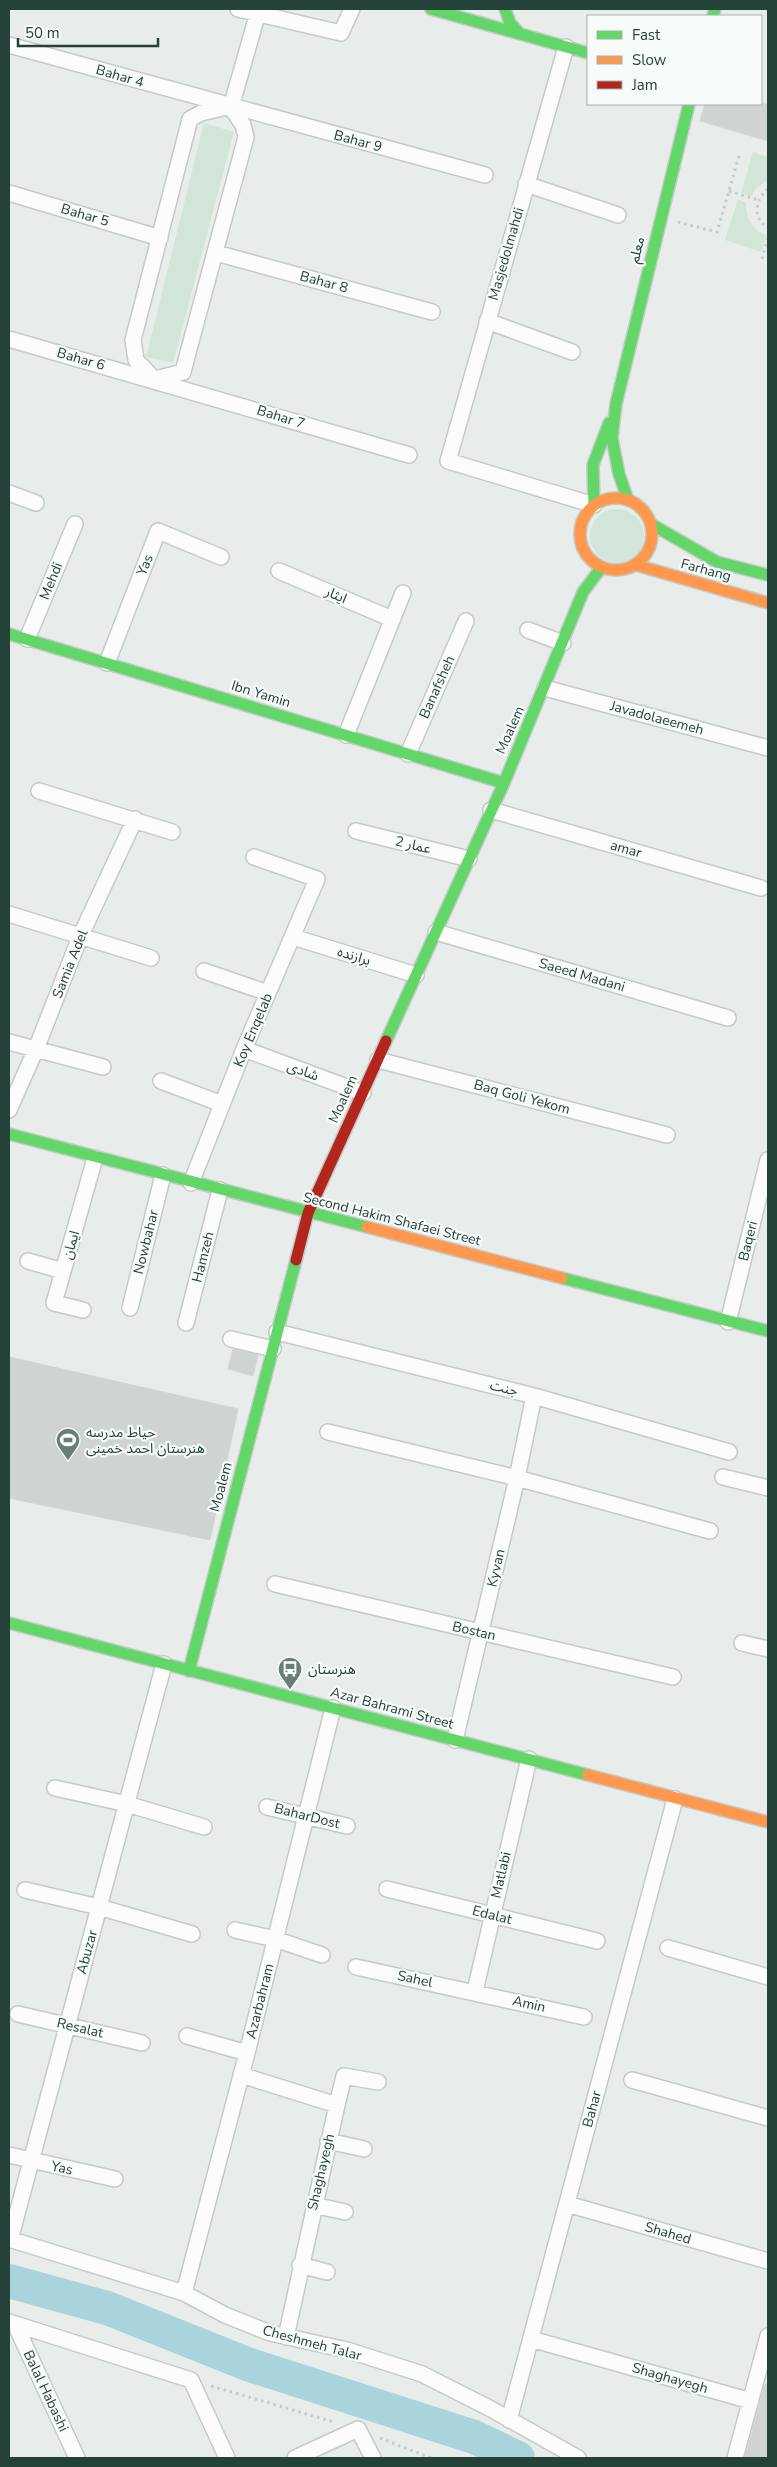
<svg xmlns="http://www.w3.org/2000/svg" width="777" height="2467" font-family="'Nunito Sans','Noto Sans Arabic',sans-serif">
<rect width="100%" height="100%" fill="#e8edeb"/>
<path fill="#d1e6d8" d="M 204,123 L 234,132 L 173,363 L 146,357 Z
M 753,152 L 768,157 L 768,180 L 755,189 L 752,196 L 741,193 Z
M 738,199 L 746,203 C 746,219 752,228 766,236 L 761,252 L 725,240 Z
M590 536a27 27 0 1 1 54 0a27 27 0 1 1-54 0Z"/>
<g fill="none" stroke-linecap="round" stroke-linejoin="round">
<path stroke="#a9d4db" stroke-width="34" d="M 9,2281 L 107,2308 L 247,2364 L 474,2437 L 518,2458"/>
</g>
<path fill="#cfd4d2" stroke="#d1d6d4" d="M 705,104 L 768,104 L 768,141 L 700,121 Z
M 233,1349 L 258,1355 L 253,1376 L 228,1369 Z
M 9,1357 L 238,1409 L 210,1540 L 9,1498 Z
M 765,2384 L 768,2384 L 768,2458 L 745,2458 Z"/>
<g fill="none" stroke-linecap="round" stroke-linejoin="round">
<defs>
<path id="street" d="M 238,9 L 341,33 L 352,9
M 9,45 L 485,175
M 566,47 L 448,461 L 594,505
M 526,184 L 618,215
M 9,193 L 160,238
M 216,253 L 432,312
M 487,321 L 572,352
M 9,339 L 409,455
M 153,378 L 136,360 L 133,340 L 190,119 L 201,113 L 227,107
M 155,379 L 183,372 L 189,349 L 246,137 L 243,125 L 231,107 L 259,9
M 9,493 L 36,503
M 279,571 L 392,619
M 528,630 L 563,643
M 27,639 L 75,524
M 107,663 L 158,531 L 221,557
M 545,688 L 768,748
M 346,735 L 403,593
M 408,754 L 466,621
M 39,791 L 172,832
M 491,810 L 761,888
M 356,831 L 469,859
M 9,914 L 151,958
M 436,932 L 728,1018
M 293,937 L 416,975
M 204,971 L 268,993
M 9,1042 L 103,1067
M 244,1049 L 363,1093
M 378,1060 L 667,1135
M 161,1081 L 222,1104
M 9,1110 L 36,1049 L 80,937 L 135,819
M 191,1183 L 244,1049 L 317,879 L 254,857
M 28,1261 L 63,1271
M 130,1308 L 163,1175
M 83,1310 L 54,1303 L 95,1158
M 728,1322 L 768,1160
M 186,1323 L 220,1190
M 277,1332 L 534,1396 L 729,1452
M 231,1339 L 273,1349
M 328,1432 L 517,1478 L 710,1531
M 723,1477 L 768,1488
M 275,1584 L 673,1677
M 742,1643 L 768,1649
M 455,1740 L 517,1478 L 534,1396
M 55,1788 L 127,1804 L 204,1827
M 267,1807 L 347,1826
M 387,1889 L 597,1941
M 25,1890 L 99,1907 L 192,1934
M 235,1930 L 275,1939 L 322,1955
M 668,1948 L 768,1977
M 356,1967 L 584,2017
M 475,1991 L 529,1759
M 18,2014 L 142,2043
M 187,2036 L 247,2053
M 241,2075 L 337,2105 L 286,2337
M 632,2080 L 768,2118
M 337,2105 L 344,2076 L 378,2082
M 328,2141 L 364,2149
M 9,2155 L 115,2179
M 567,2204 L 768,2261
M 314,2205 L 345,2212
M 9,2239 L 184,2293 L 225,2315 L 270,2333 L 347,2350 L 422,2374 L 491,2409 L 578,2458
M 10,2240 L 164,1664
M 300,2265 L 327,2272
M 184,2293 L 247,2053 L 333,1708
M 9,2322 L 191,2380 L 227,2458
M 15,2324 L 77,2458
M 531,2339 L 751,2401
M 509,2420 L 675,1799
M 295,2458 L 358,2429 L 373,2458
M 735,2458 L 768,2336"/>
<path id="fast" d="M 431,9 L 588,53
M 505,9 L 510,23 L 520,34
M 713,16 L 715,9
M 628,500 L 619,474 L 612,438 L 616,404 L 689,104
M 594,505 L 593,465 L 609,423
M 651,524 L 717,562 L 768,575
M 9,634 L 504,783
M 386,1041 L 504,783 L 583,592 L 601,568
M 9,1134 L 367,1227
M 562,1278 L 768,1331
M 9,1623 L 588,1775
M 189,1671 L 296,1260"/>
<path id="slow" d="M580 534a36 36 0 1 1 72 0a36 36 0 1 1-72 0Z
M 636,565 L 768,603
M 367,1227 L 562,1278
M 588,1775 L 768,1822"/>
<path id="jam" d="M 296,1260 L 308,1213 L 386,1041"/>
</defs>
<use href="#street" stroke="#c5cac8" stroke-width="18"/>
<use href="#fast" stroke="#c3cbc8" stroke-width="14"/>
<use href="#slow" stroke="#c3cbc8" stroke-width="14"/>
<use href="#jam" stroke="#c3cbc8" stroke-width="14"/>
<path stroke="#c3ccca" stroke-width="3" stroke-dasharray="2.5 4" stroke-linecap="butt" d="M 768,189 C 755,199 752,218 768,228
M 729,191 L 758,200
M 678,222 L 717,232 L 739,156
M 762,259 L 768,237
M 211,2386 L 334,2422
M 380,2438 L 431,2458"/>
<use href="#street" stroke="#fcfcfc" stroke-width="15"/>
<use href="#fast" stroke="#63d668" stroke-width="11"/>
<use href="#slow" stroke="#ff974d" stroke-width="11"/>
<use href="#jam" stroke="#b3261e" stroke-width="11"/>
</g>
<defs>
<symbol id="stadium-pin" viewBox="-11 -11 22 30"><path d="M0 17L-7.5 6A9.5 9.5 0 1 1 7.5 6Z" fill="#697e78" stroke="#f7fbf9"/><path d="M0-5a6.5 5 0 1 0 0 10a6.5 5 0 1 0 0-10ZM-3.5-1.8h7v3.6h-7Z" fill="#fff"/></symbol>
<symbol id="bus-pin" viewBox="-11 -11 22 30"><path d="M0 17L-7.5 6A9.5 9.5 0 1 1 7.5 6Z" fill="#697e78" stroke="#f7fbf9"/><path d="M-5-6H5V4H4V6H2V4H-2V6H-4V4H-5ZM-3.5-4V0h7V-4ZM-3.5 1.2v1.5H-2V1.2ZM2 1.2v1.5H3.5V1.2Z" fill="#fff"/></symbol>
</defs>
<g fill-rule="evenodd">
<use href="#stadium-pin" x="54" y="1426" width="28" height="38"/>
<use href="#bus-pin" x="276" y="1655" width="28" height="38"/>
</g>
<g text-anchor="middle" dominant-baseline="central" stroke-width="4.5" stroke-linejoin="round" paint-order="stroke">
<g font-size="14" fill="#24423a" stroke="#f7fbf9">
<text transform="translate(120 76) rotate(16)">Bahar 4</text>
<text transform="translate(358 141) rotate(15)">Bahar 9</text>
<text transform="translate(85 215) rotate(16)">Bahar 5</text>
<text transform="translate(637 250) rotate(-76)">معلم</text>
<text transform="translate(506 254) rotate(-74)">Masjedolmahdi</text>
<text transform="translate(324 282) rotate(15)">Bahar 8</text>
<text transform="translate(81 359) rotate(16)">Bahar 6</text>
<text transform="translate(281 417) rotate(17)">Bahar 7</text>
<text transform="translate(145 565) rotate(-69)">Yas</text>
<text transform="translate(706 570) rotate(15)">Farhang</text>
<text transform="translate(51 581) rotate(-68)">Mehdi</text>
<text transform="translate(336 595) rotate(23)">ایثار</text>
<text transform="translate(437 687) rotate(-66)">Banafsheh</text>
<text transform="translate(261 694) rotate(17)">Ibn Yamin</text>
<text transform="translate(657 718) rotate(15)">Javadolaeemeh</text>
<text transform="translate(510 730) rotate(-66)">Moalem</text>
<text transform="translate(413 845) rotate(14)">عمار 2</text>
<text transform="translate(626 849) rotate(16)">amar</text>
<text transform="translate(354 956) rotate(17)">برازنده</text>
<text transform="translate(70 964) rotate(-68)">Samia Adel</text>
<text transform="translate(582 975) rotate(16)">Saeed Madani</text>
<text transform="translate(253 1030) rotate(-67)">Koy Enqelab</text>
<text transform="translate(303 1071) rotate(20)">شادی</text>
<text transform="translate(522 1097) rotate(15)">Baq Goli Yekom</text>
<text transform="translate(343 1099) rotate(-66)">Moalem</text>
<text transform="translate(392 1219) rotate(14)">Second Hakim Shafaei Street</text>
<text transform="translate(748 1241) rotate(-76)">Baqeri</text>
<text transform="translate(146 1242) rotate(-76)">Nowbahar</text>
<text transform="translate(71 1245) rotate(-74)">ایمان</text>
<text transform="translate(203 1257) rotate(-76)">Hamzeh</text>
<text transform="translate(504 1388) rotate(14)">جنت</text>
<text transform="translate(221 1487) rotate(-75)">Moalem</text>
<text transform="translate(496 1568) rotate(-77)">Kyvan</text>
<text transform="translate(474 1631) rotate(13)">Bostan</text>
<text transform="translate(392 1708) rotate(15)">Azar Bahrami Street</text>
<text transform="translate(307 1816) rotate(14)">BaharDost</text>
<text transform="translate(501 1875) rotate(-77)">Matlabi</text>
<text transform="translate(492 1915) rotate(14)">Edalat</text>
<text transform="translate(87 1952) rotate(-75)">Abuzar</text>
<text transform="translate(415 1979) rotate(12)">Sahel</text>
<text transform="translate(260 2001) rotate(-76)">Azarbahram</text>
<text transform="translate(529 2004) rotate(13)">Amin</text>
<text transform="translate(80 2028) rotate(13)">Resalat</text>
<text transform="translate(592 2109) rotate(-75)">Bahar</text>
<text transform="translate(62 2168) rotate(12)">Yas</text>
<text transform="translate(321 2172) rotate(-77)">Shaghayegh</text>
<text transform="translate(668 2233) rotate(16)">Shahed</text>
<text transform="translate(312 2343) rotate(15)">Cheshmeh Talar</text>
<text transform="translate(670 2378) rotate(16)">Shaghayegh</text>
<text transform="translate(46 2391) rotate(65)">Balal Habashi</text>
</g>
<g font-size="14" fill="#24423a" stroke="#f7fbf9" text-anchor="start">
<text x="86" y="1432">حیاط مدرسه<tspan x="86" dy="16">هنرستان احمد خمینی</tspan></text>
<text x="308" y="1669">هنرستان</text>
</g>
</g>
<rect width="777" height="2467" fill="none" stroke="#24423a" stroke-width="20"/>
<rect x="587" y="15" width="175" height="90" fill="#f7fbf9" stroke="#a3b1ad"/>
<rect x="597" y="31" width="25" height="8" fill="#63d668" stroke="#a3b1ad"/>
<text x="632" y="40" font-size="15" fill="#24423a">Fast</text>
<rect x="597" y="56" width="25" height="8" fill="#ff974d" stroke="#a3b1ad"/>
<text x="632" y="65" font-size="15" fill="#24423a">Slow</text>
<rect x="597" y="81" width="25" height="8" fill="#b3261e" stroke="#a3b1ad"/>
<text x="632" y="90" font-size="15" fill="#24423a">Jam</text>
<path d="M18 38v8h140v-8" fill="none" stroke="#24423a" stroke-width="2.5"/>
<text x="25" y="38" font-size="15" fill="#24423a" stroke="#f7fbf9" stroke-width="4" paint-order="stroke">50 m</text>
</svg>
